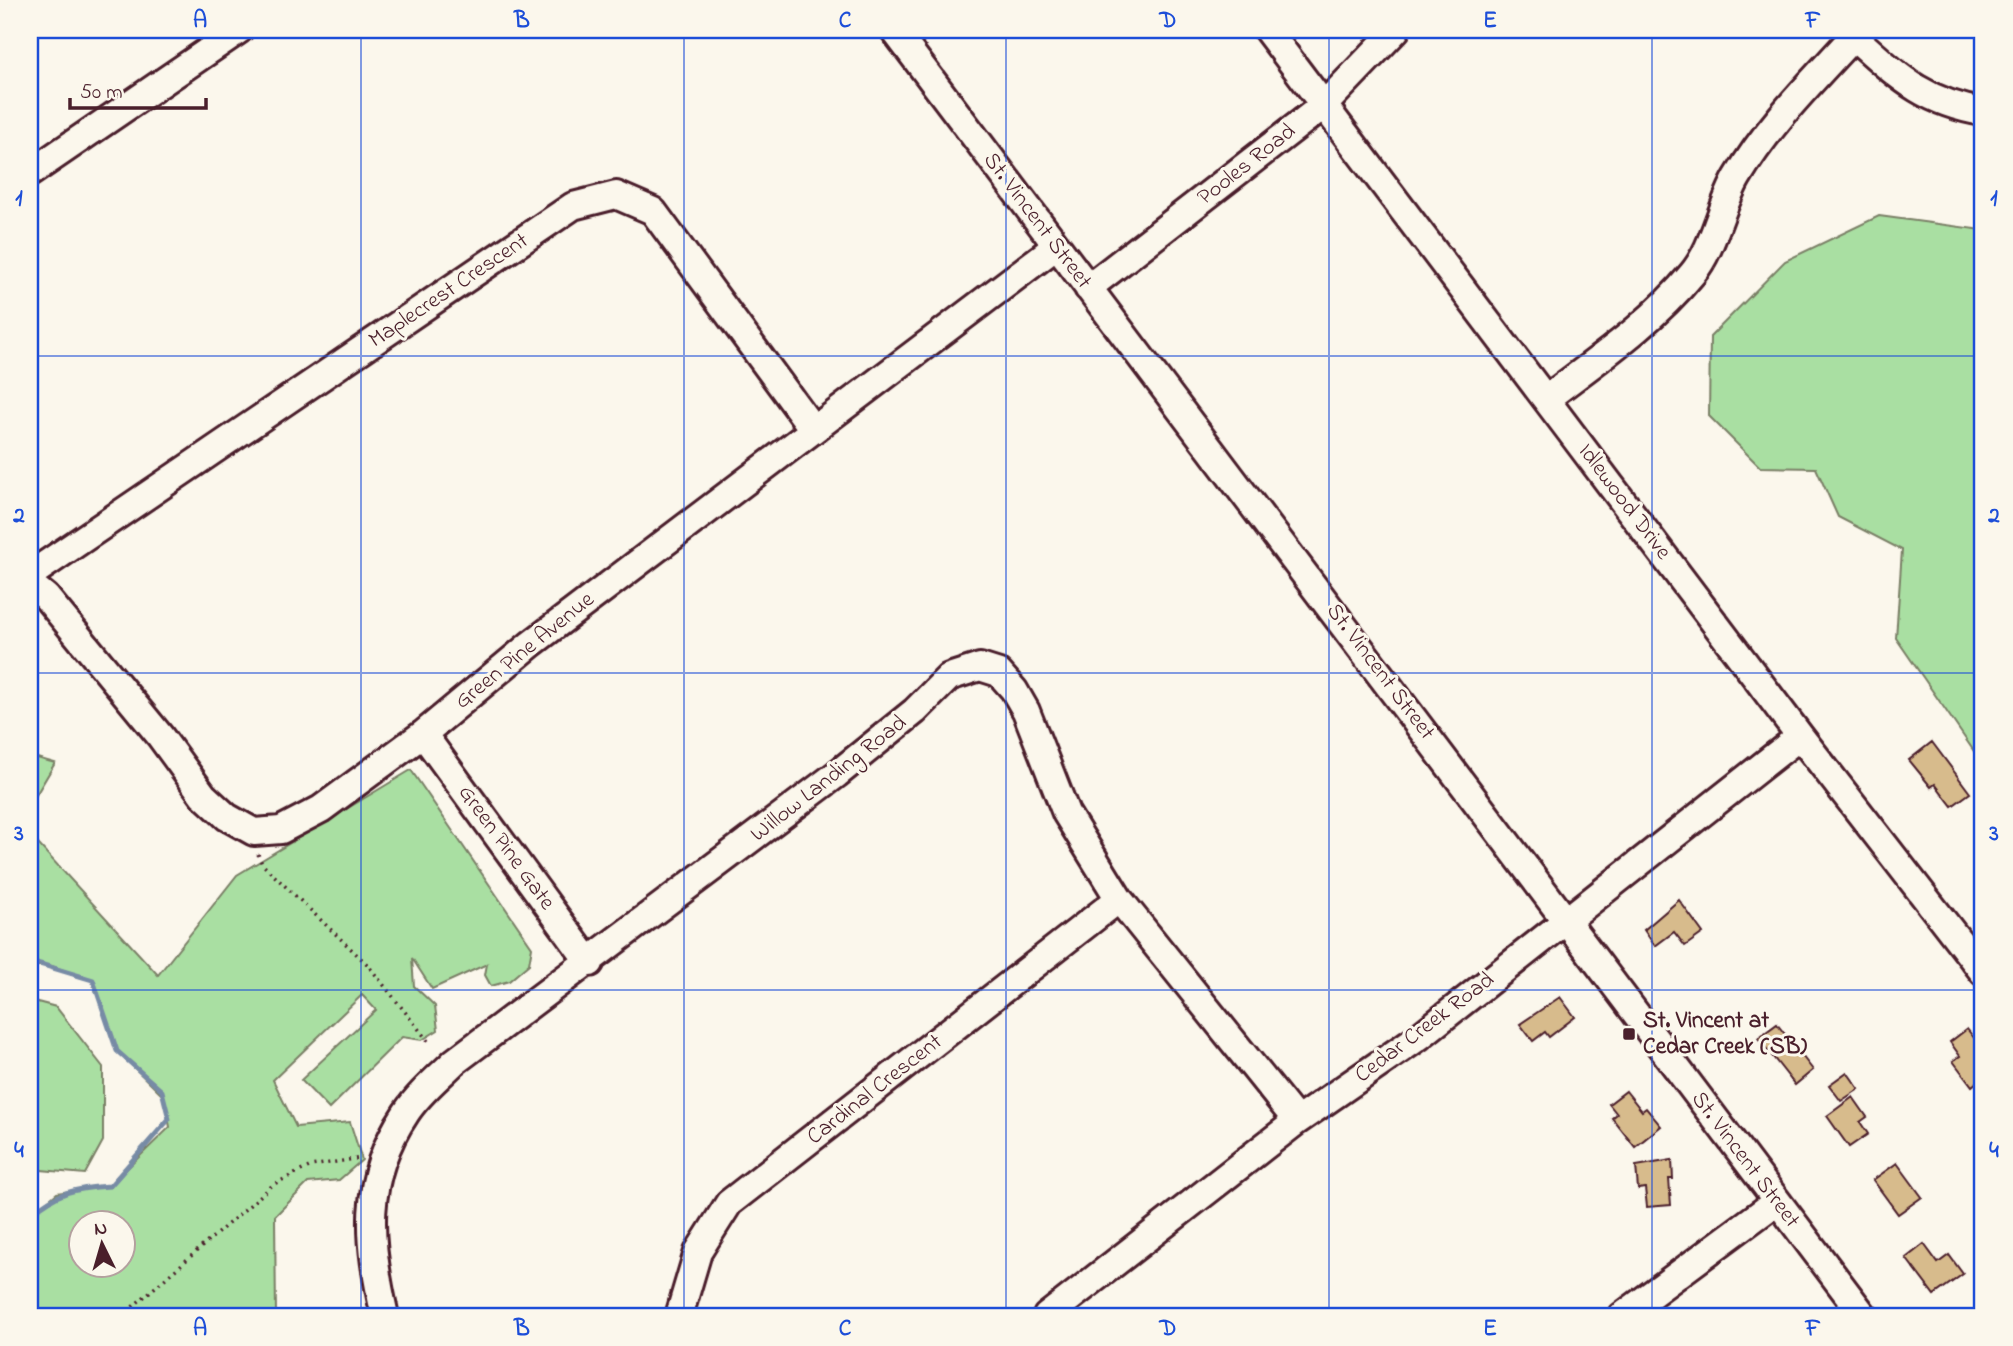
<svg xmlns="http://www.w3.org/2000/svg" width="2013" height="1346" font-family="'Indie Flower',sans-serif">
<rect width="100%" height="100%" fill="#fbf7ec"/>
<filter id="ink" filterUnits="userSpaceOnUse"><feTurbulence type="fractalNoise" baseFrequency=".0143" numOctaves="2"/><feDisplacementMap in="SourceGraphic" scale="14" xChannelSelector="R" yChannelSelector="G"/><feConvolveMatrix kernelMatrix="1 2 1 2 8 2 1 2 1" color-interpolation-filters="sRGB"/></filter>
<g filter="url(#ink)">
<path fill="#a9dfa2" stroke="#7a7f66" stroke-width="2" fill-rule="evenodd" d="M 1879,216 L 1983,230 L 1983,760 L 1980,760 L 1896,638 L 1902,550 L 1838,517 L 1816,468 L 1760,467 L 1709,416 L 1710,337 L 1785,261 Z
M 30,756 L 55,763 L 30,805 Z
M 411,770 L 532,947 L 529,964 L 509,981 L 491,986 L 485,975 L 487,964 L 432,989 L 412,958 L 414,986 L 435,1006 L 438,1030 L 422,1040 L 402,1037 L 329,1109 L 301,1080 L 376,1010 L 362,995 L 273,1080 L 296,1127 L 350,1122 L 362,1160 L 339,1180 L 308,1183 L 275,1216 L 276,1316 L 30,1316 L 30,1216 L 57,1193 L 110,1185 L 170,1127 L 164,1097 L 117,1051 L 93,980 L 49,965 L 30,967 L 30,835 L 158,975 L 237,875 ZM 80,1224 L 122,1224 L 122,1266 L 80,1266 Z
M 30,1000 L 56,1007 L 103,1067 L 103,1141 L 85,1174 L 30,1169 Z"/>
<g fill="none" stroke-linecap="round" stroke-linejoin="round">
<path stroke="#778ba5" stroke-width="5" d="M 30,961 L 93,980 L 117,1051 L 162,1091 L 169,1119 L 110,1186 C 75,1188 57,1192 30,1215"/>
</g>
<path fill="#d7bb8c" stroke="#4a1f2b" stroke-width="2" d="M 1932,742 L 1970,793 L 1952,806 L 1935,784 L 1931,787 L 1909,760 Z
M 1679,900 L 1703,933 L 1685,946 L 1674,932 L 1655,946 L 1644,930 Z
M 1560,997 L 1575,1017 L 1549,1037 L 1545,1032 L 1533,1041 L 1520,1024 Z
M 1777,1024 L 1813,1070 L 1795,1085 L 1758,1038 Z
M 1967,1029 L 1983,1049 L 1983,1077 L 1972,1086 L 1953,1061 L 1960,1056 L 1950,1042 Z
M 1847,1072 L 1859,1089 L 1841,1101 L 1829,1085 Z
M 1626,1091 L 1642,1111 L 1646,1108 L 1661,1126 L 1635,1147 L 1612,1118 L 1617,1114 L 1609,1104 Z
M 1853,1097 L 1867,1117 L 1860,1122 L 1868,1134 L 1849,1147 L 1827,1116 Z
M 1672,1160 L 1673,1179 L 1669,1179 L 1671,1205 L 1647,1207 L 1645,1188 L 1638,1189 L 1636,1166 Z
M 1897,1163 L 1922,1197 L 1898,1214 L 1873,1180 Z
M 1924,1244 L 1938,1263 L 1949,1255 L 1963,1274 L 1934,1295 L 1906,1258 Z"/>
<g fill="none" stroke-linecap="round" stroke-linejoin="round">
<defs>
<path id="minor" d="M 894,30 L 1864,1316
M 1267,30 L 1800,736 L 1983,972
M 1853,36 C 1897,75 1922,102 1983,112
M 30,173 L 239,30
M 1088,288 L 1324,105 L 1396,30
M 1546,399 C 1597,360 1651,324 1692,274 C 1714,248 1720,208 1737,178 C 1770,122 1816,78 1859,30
M 30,575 L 573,206 L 616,195 L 653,211 L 813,429
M 30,584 L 46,597 L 160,736 L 203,795 L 227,817 L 254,832 L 281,830 L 321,809 L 423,734 L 531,644 L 1055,247
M 423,734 L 590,963
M 385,1316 C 368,1242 361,1180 406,1113 C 419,1093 438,1078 454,1062 L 837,774 L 915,711 L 949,677 L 980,667 L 999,673 L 1014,690 L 1026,711 L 1066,813 L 1119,899 L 1297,1121
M 679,1316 L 698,1252 L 729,1203 L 1119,899
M 1047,1316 L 1297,1121 L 1420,1036 L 1800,736
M 1622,1316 L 1776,1202"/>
</defs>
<use href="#minor" stroke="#4a1f2b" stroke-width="32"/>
<path stroke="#4a1f2b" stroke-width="3.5" stroke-dasharray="2 5" stroke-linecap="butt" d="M 258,854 L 262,864 L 368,965 L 428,1041
M 122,1316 L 274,1184 L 311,1166 L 361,1158"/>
<use href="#minor" stroke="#fbf7ec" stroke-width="26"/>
</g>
</g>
<path fill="none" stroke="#1d4ed8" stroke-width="2" stroke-opacity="0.55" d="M 361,30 L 361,1316M 684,30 L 684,1316M 1006,30 L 1006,1316M 1329,30 L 1329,1316M 1652,30 L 1652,1316M 30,356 L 1983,356M 30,673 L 1983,673M 30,990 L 1983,990"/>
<rect fill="#4a1f2b" stroke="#fbf7ec" stroke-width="2.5" x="1622" y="1027" width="14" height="14" rx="3.5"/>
<g text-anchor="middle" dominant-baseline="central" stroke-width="6" stroke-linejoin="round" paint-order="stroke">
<g font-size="23" fill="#4a1f2b" stroke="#fbf7ec">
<text transform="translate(1247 165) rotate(-38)">Pooles Road</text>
<text transform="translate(1037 221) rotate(53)">St. Vincent Street</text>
<text transform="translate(449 291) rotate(-34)">Maplecrest Crescent</text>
<text transform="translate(1624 502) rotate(53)">Idlewood Drive</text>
<text transform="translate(525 651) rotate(-39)">Green Pine Avenue</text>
<text transform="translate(1380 672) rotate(53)">St. Vincent Street</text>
<text transform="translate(829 779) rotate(-38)">Willow Landing Road</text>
<text transform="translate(506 848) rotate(54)">Green Pine Gate</text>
<text transform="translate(1425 1028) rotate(-37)">Cedar Creek Road</text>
<text transform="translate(875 1090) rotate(-38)">Cardinal Crescent</text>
<text transform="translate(1745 1160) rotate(53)">St. Vincent Street</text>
</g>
<g font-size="23" font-weight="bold" fill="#4a1f2b" stroke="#fbf7ec" text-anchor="start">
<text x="1643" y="1021">St. Vincent at<tspan x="1643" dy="26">Cedar Creek (SB)</tspan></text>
</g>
</g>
<rect width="2013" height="1346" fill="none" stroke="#fbf7ec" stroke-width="77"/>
<g transform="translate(102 1244) rotate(355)"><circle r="33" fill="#fbf7ec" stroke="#b4a19f" stroke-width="2"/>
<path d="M0-5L12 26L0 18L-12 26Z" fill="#4a1f2b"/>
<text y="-10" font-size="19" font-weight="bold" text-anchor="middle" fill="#4a1f2b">N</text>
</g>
<path d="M70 98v10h136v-10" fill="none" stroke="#4a1f2b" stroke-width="3.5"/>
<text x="80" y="98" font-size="21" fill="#4a1f2b" stroke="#fbf7ec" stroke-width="5" paint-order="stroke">50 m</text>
<rect x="38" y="38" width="1936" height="1270" fill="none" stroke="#1d4ed8" stroke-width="2.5"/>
<g font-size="23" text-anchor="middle" font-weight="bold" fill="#1d4ed8">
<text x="200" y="27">A</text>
<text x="522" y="27">B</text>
<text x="845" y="27">C</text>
<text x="1168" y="27">D</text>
<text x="1490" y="27">E</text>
<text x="1813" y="27">F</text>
<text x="19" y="205">1</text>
<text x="1994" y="205">1</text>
<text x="19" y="522">2</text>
<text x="1994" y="522">2</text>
<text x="19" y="840">3</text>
<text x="1994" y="840">3</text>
<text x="19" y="1157">4</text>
<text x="1994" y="1157">4</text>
<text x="200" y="1335">A</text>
<text x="522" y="1335">B</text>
<text x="845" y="1335">C</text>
<text x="1168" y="1335">D</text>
<text x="1490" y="1335">E</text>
<text x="1813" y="1335">F</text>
</g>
</svg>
